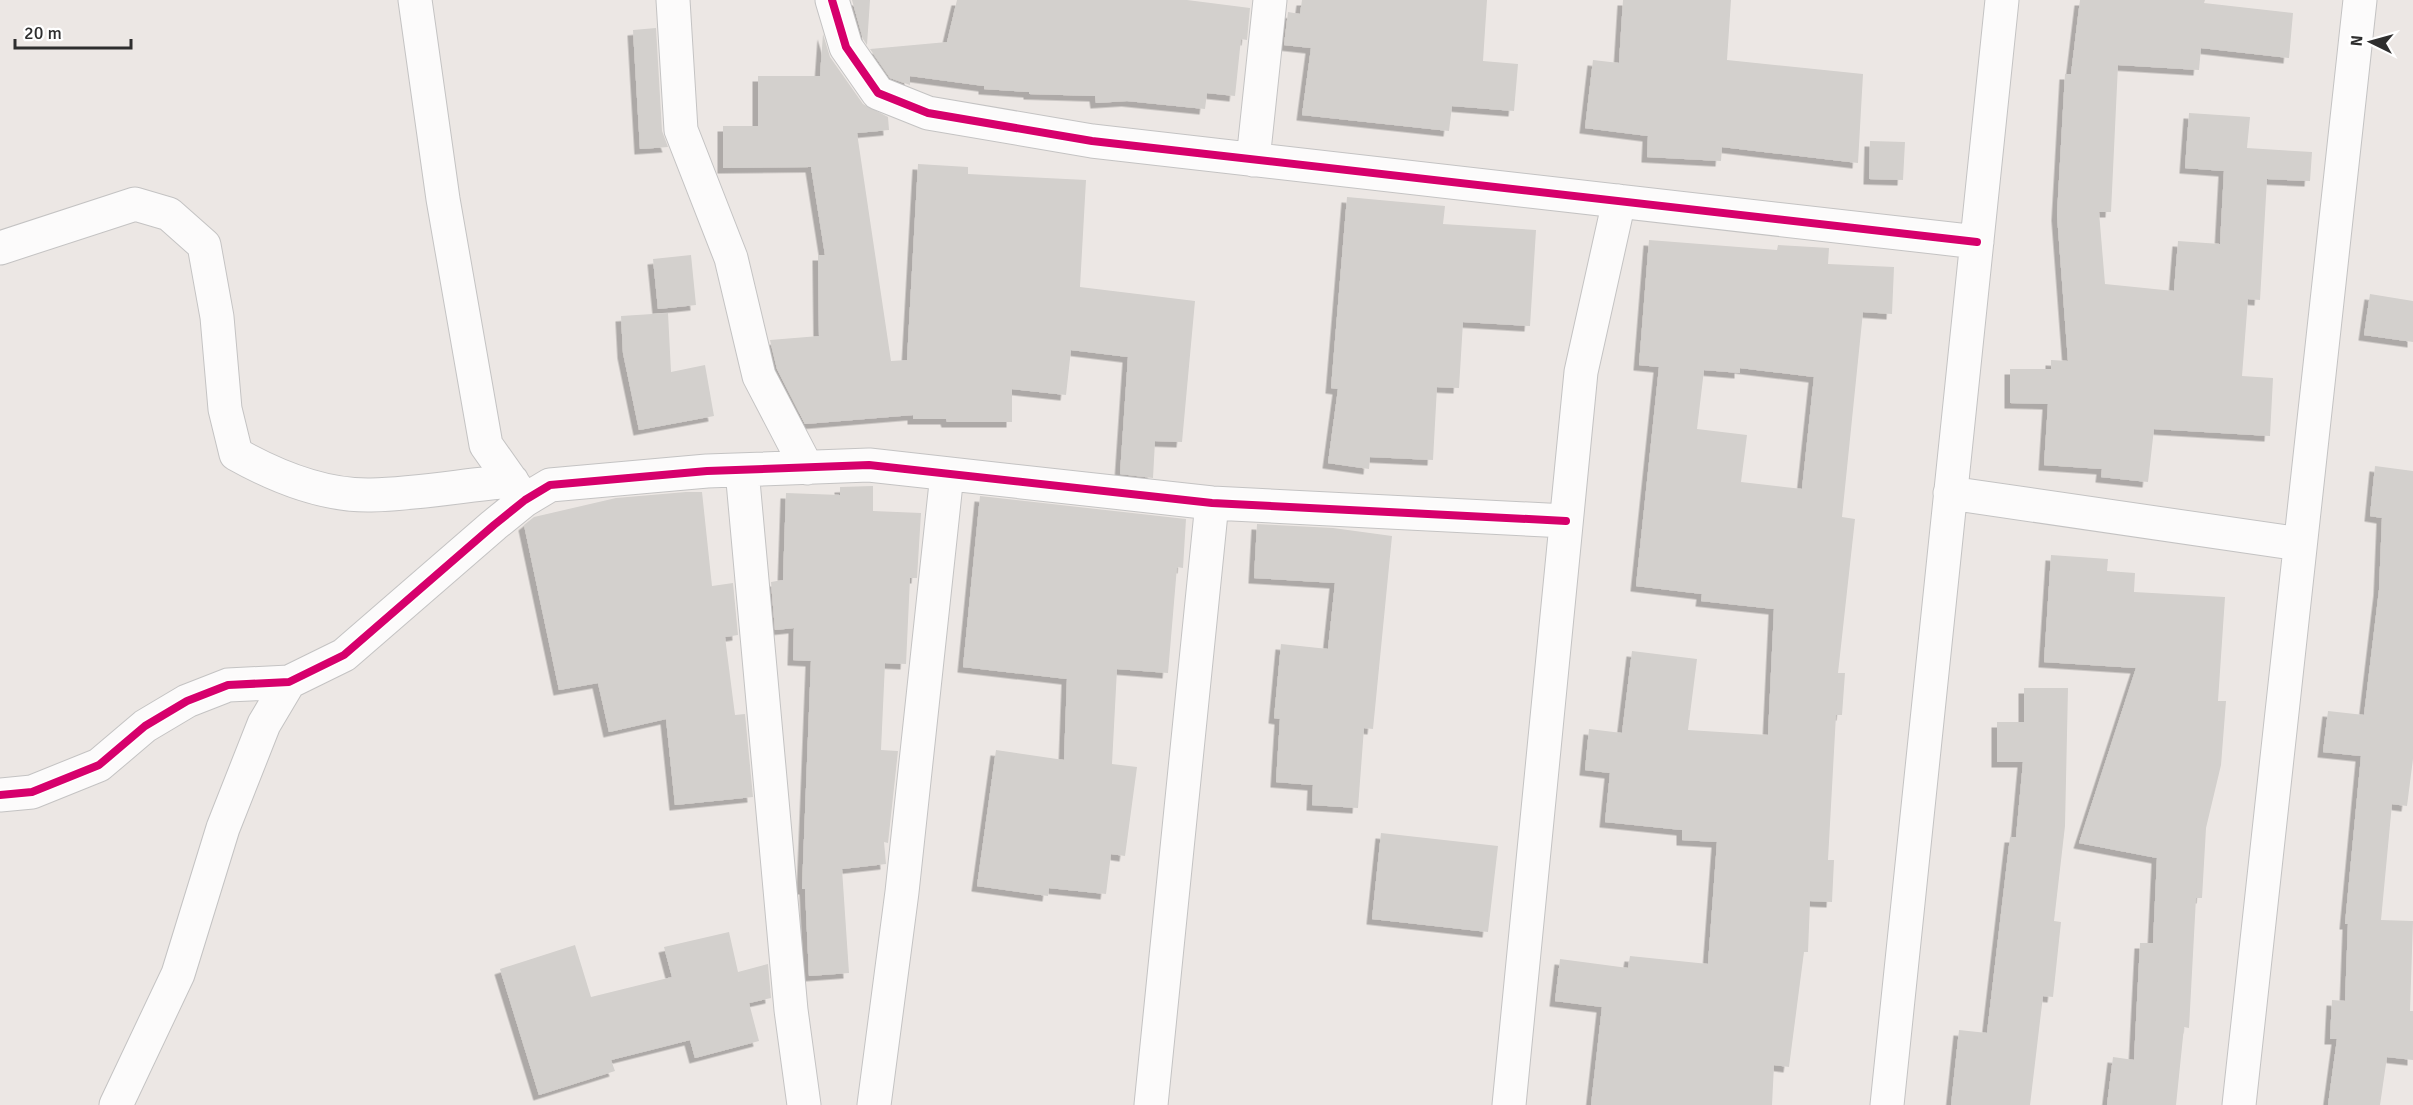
<svg xmlns="http://www.w3.org/2000/svg" width="2413" height="1105" font-family="Signika,sans-serif">
<defs>
<filter id="shadow"><feDropShadow dx="-5.5" dy="5.5" stdDeviation="0" flood-color="#0004"/></filter>
</defs>
<rect width="100%" height="100%" fill="#ece7e4"/>
<path fill="#d3d0cd" fill-rule="evenodd" filter="url(#shadow)" d="M 852,0 L 870,0 L 867,45 L 863,39 Z
M 957,0 L 1187,0 L 1250,8 L 1247,40 L 1241,39 L 1235,96 L 1207,93 L 1205,109 L 1127,101 L 1096,103 L 1095,96 L 1029,94 L 1029,92 L 984,89 L 984,86 L 910,76 L 910,85 L 890,78 L 870,49 L 947,42 Z
M 1302,0 L 1487,0 L 1483,61 L 1518,64 L 1514,111 L 1452,106 L 1449,131 L 1302,115 L 1311,48 L 1284,45 L 1288,12 L 1300,14 Z
M 1623,0 L 1731,0 L 1727,60 L 1863,74 L 1858,163 L 1722,147 L 1721,161 L 1647,157 L 1648,136 L 1585,128 L 1593,60 L 1619,63 Z
M 2080,0 L 2205,0 L 2204,3 L 2293,13 L 2289,58 L 2201,48 L 2199,70 L 2118,65 L 2111,212 L 2099,212 L 2105,284 L 2174,291 L 2178,241 L 2220,244 L 2224,171 L 2185,168 L 2189,113 L 2250,117 L 2247,148 L 2312,152 L 2310,181 L 2267,179 L 2260,300 L 2248,299 L 2242,376 L 2273,378 L 2270,436 L 2154,429 L 2148,482 L 2101,477 L 2102,469 L 2044,465 L 2048,404 L 2010,403 L 2010,369 L 2051,369 L 2051,360 L 2068,361 L 2057,215 L 2065,74 L 2071,74 Z
M 656,28 L 662,131 L 668,147 L 640,149 L 633,30 Z
M 823,34 L 830,57 L 863,104 L 888,117 L 889,130 L 857,133 L 891,361 L 907,360 L 918,164 L 968,167 L 968,174 L 1086,180 L 1080,287 L 1195,301 L 1182,442 L 1155,441 L 1153,478 L 1120,474 L 1128,357 L 1071,350 L 1066,395 L 1012,389 L 1012,422 L 947,422 L 946,419 L 913,419 L 913,415 L 805,424 L 777,369 L 770,340 L 819,336 L 818,255 L 825,255 L 811,167 L 723,168 L 723,126 L 758,126 L 758,76 L 820,76 Z
M 1870,141 L 1905,142 L 1903,180 L 1869,179 Z
M 1347,197 L 1445,206 L 1443,224 L 1536,230 L 1530,326 L 1463,322 L 1459,388 L 1437,387 L 1433,460 L 1370,457 L 1369,469 L 1328,463 L 1338,389 L 1331,388 Z
M 1649,240 L 1777,250 L 1778,245 L 1829,248 L 1828,264 L 1894,267 L 1892,314 L 1863,312 L 1842,517 L 1855,519 L 1838,673 L 1845,673 L 1842,715 L 1836,715 L 1828,860 L 1834,860 L 1832,902 L 1810,901 L 1808,952 L 1804,952 L 1789,1067 L 1774,1065 L 1772,1105 L 1591,1105 L 1602,1007 L 1555,1001 L 1560,959 L 1628,968 L 1630,956 L 1708,964 L 1717,842 L 1682,840 L 1682,830 L 1605,822 L 1610,773 L 1585,770 L 1589,729 L 1622,733 L 1632,651 L 1697,659 L 1688,730 L 1768,735 L 1774,609 L 1701,601 L 1702,594 L 1636,586 L 1659,367 L 1639,365 ZM 1740,368 L 1814,377 L 1802,489 L 1741,482 L 1747,435 L 1697,429 L 1704,370 L 1740,373 Z
M 691,255 L 696,305 L 658,309 L 653,259 Z
M 2370,294 L 2413,301 L 2413,342 L 2364,335 Z
M 668,313 L 671,372 L 705,365 L 714,416 L 639,430 L 623,353 L 621,316 Z
M 2375,466 L 2413,471 L 2413,759 L 2407,806 L 2392,804 L 2381,920 L 2413,921 L 2410,1011 L 2413,1011 L 2413,1060 L 2387,1057 L 2380,1105 L 2328,1105 L 2337,1039 L 2330,1039 L 2332,1000 L 2345,1001 L 2348,924 L 2345,924 L 2361,756 L 2323,752 L 2328,711 L 2364,715 L 2379,590 L 2382,518 L 2370,516 Z
M 873,486 L 873,511 L 921,513 L 917,578 L 910,578 L 906,664 L 885,663 L 881,750 L 898,751 L 888,843 L 884,842 L 886,864 L 842,869 L 849,973 L 809,976 L 805,889 L 802,889 L 811,661 L 793,660 L 794,628 L 775,630 L 771,582 L 783,580 L 786,493 L 840,495 L 840,487 Z
M 686,492 L 702,492 L 712,586 L 733,583 L 738,635 L 725,637 L 735,715 L 745,714 L 753,797 L 675,805 L 666,719 L 609,732 L 598,683 L 559,690 L 524,525 L 534,517 L 616,498 Z
M 980,496 L 1186,519 L 1183,568 L 1177,567 L 1168,673 L 1117,669 L 1112,764 L 1137,767 L 1125,856 L 1111,854 L 1106,894 L 1049,888 L 1048,896 L 977,886 L 996,750 L 1064,760 L 1067,679 L 963,667 Z
M 1257,524 L 1333,528 L 1392,536 L 1373,729 L 1364,728 L 1358,808 L 1312,805 L 1313,785 L 1276,782 L 1280,719 L 1274,718 L 1281,644 L 1328,649 L 1335,583 L 1254,578 Z
M 2051,555 L 2108,559 L 2107,571 L 2135,573 L 2134,592 L 2225,597 L 2218,701 L 2226,701 L 2221,765 L 2206,828 L 2202,898 L 2196,898 L 2189,1028 L 2184,1027 L 2176,1105 L 2107,1105 L 2113,1057 L 2134,1060 L 2140,943 L 2153,943 L 2157,858 L 2079,843 L 2136,668 L 2044,662 Z
M 2024,688 L 2068,688 L 2065,826 L 2054,921 L 2061,922 L 2053,997 L 2043,996 L 2030,1105 L 1951,1105 L 1959,1030 L 1987,1033 L 2010,837 L 2016,837 L 2023,762 L 1997,762 L 1997,722 L 2024,722 Z
M 1381,833 L 1498,846 L 1488,932 L 1372,919 Z
M 729,932 L 738,972 L 768,964 L 771,998 L 749,1003 L 759,1041 L 695,1058 L 690,1040 L 611,1060 L 615,1071 L 539,1095 L 500,969 L 575,945 L 591,997 L 672,977 L 664,947 Z"/>
<g fill="none" stroke-linecap="round" stroke-linejoin="round">
<defs>
<path id="street" d="M 415,0 L 443,199 L 486,445 L 522,496
M 673,0 L 681,130 L 731,258 L 759,376 L 807,468
M 832,0 L 846,47 L 878,93 L 928,113 L 1092,141 L 1977,242
M 1253,160 L 1270,0
M 0,248 L 135,204 L 169,214 L 204,245 L 217,317 L 225,409 L 236,454 C 277,477 323,496 371,495 C 417,494 465,485 512,481
M 742,470 L 791,1010 L 804,1105
M 1950,493 L 2300,544
M 0,795 L 32,792 L 99,765 L 145,726 L 187,701 L 228,685 L 289,682 L 344,655 L 494,525 L 525,500 L 550,485 L 707,471 L 869,465 L 1212,503 L 1566,521
M 116,1105 L 178,974 L 223,828 L 264,724 L 289,682
M 874,1105 L 902,892 L 947,474
M 1151,1105 L 1212,503
M 1509,1105 L 1581,372 L 1619,201
M 1887,1105 L 2002,0
M 2239,1105 L 2360,0"/>
</defs>
<use href="#street" stroke="#c4c3c3" stroke-width="35"/>
<use href="#street" stroke="#fcfbfb" stroke-width="33"/>
<defs>
<path id="cycleway" d="M 832,0 L 846,47 L 878,93 L 928,113 L 1092,141 L 1977,242
M 0,795 L 32,792 L 99,765 L 145,726 L 187,701 L 228,685 L 289,682 L 344,655 L 494,525 L 525,500 L 550,485 L 707,471 L 869,465 L 1212,503 L 1566,521"/>
</defs>
<use href="#cycleway" stroke="#fff" stroke-width="11"/>
<use href="#cycleway" stroke="#d6006c" stroke-width="8"/>
</g>
<g transform="translate(2371 42) rotate(275)" stroke="#ffffff" stroke-width="4.5" paint-order="stroke">
<path d="M0-4.5L10 22L0 15L-10 22Z" fill="#2e2e2e"/>
<text y="-9" font-size="16" font-weight="bold" text-anchor="middle" fill="#2e2e2e">N</text>
</g>
<path d="M15 39v9h116v-9" fill="none" stroke="#2e2e2e" stroke-width="3"/>
<text x="24" y="39" font-size="18" fill="#2e2e2e" stroke="#ffffff" stroke-width="4.5" paint-order="stroke">20 m</text>
</svg>
